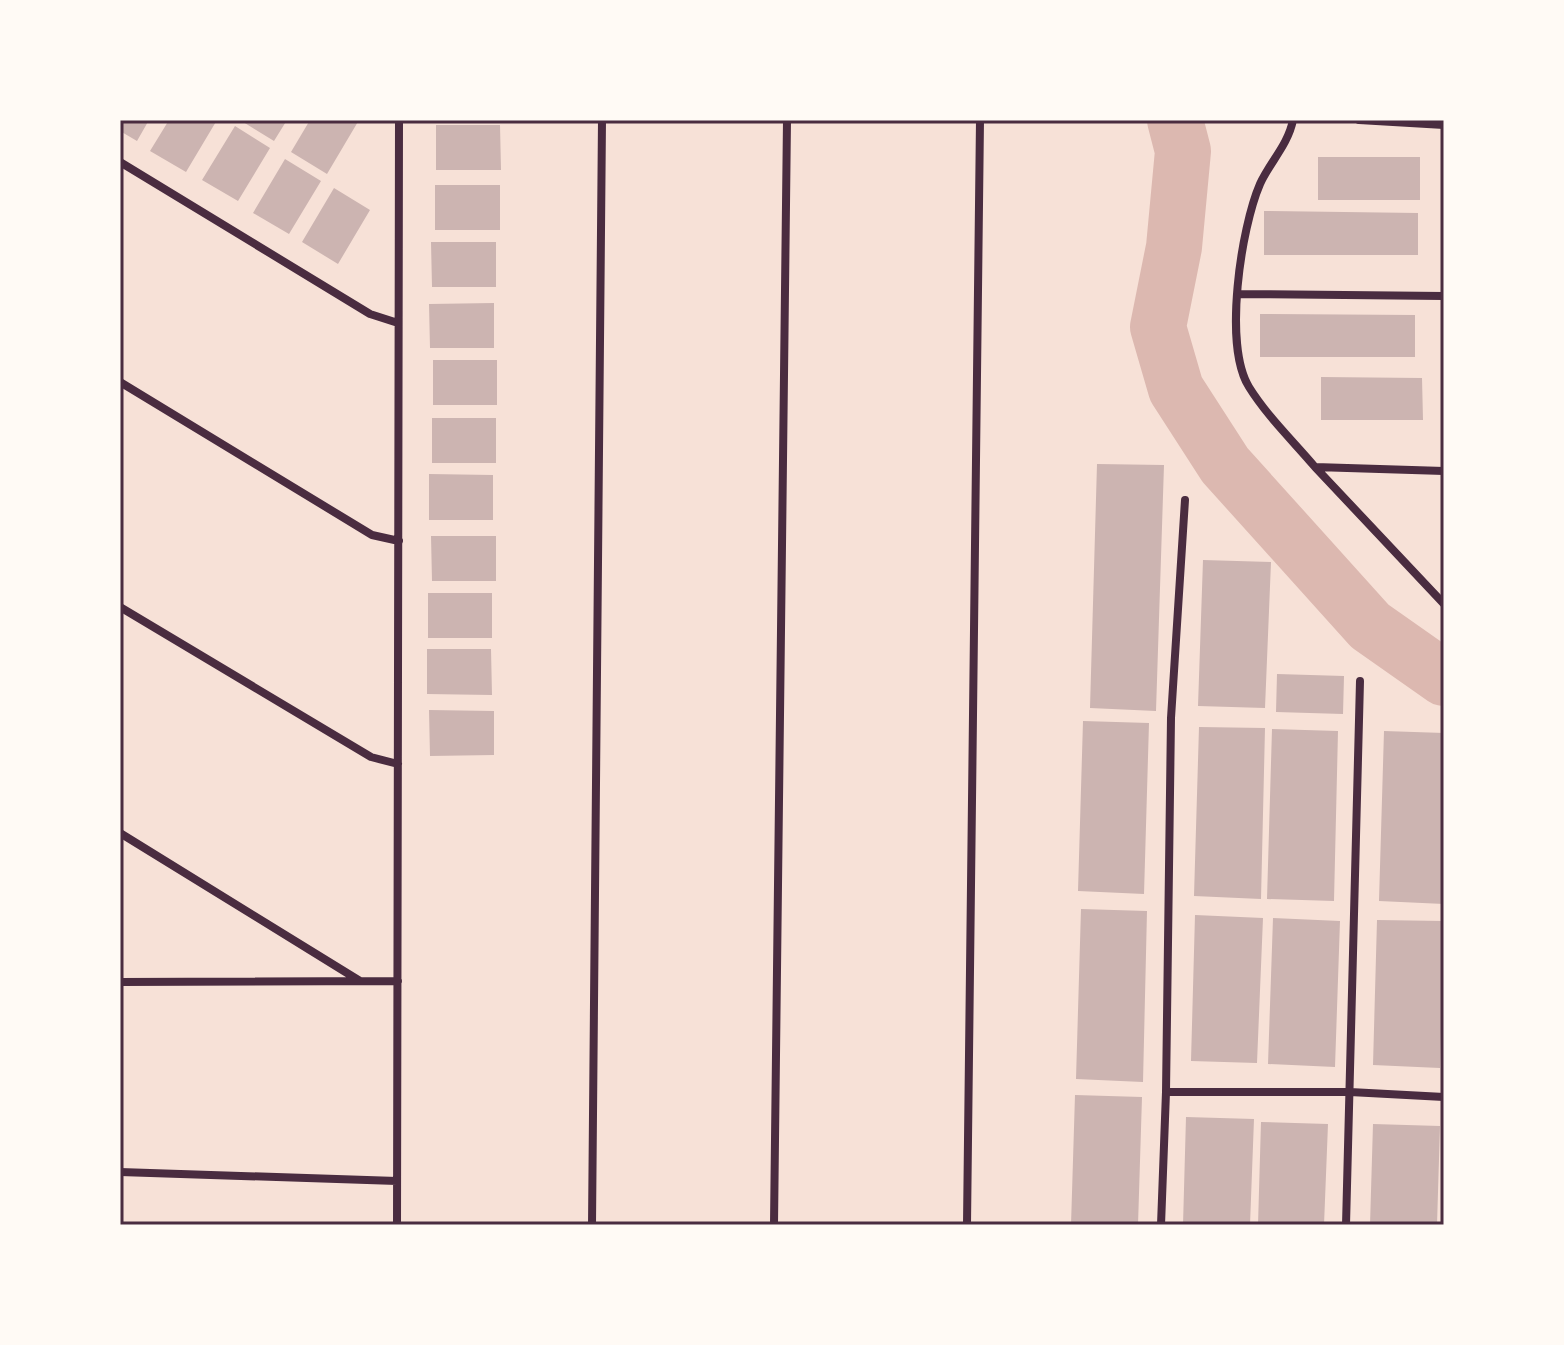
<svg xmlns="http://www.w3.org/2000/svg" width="1564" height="1345" font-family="Overpass,sans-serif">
<rect width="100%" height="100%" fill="#f7e1d7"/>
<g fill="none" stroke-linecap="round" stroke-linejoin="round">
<path stroke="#dcb8b0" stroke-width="56" d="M 1175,120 L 1183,151 L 1174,247 L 1158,327 L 1176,389 L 1225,465 L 1370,626 L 1444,678"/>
</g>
<path fill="#ccb4b1" d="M 120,120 L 149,120 L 137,141 L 120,131 Z
M 169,120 L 217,120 L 186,172 L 150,151 Z
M 240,120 L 287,120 L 274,141 Z
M 310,120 L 359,120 L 327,174 L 291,152 Z
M 436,125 L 500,125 L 501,170 L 436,170 Z
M 235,126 L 270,148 L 238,201 L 202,180 Z
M 1318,157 L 1420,157 L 1420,200 L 1318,200 Z
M 285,159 L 321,181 L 289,234 L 253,213 Z
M 435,185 L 500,185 L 500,230 L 435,230 Z
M 334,188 L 370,210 L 338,264 L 302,242 Z
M 1264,211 L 1418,213 L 1418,255 L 1264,255 Z
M 431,242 L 496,242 L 496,287 L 432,287 Z
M 494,303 L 494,348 L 430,348 L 429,304 Z
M 1260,314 L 1415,315 L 1415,357 L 1260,357 Z
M 433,360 L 497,360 L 497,405 L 433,405 Z
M 1321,377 L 1422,378 L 1423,420 L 1321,420 Z
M 432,418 L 496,418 L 496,463 L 432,463 Z
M 1097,464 L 1164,465 L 1156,711 L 1090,708 Z
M 429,474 L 493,475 L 493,520 L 429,520 Z
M 431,536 L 496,536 L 496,581 L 432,581 Z
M 1203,560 L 1271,562 L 1265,708 L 1198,706 Z
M 428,593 L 492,593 L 492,638 L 428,638 Z
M 427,649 L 491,649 L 492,695 L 427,694 Z
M 1277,674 L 1344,676 L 1343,714 L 1276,712 Z
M 429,710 L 494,711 L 494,755 L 430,756 Z
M 1083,721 L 1149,723 L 1144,894 L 1078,891 Z
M 1199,727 L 1265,728 L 1261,899 L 1194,896 Z
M 1272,729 L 1338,731 L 1334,901 L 1267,899 Z
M 1384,731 L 1444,733 L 1444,904 L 1379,901 Z
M 1081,909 L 1147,911 L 1143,1082 L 1076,1079 Z
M 1195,915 L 1263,918 L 1257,1063 L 1191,1061 Z
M 1273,918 L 1340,921 L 1335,1067 L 1268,1064 Z
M 1377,920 L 1444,921 L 1440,1068 L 1373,1065 Z
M 1075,1095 L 1142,1097 L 1138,1225 L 1071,1225 Z
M 1186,1117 L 1254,1119 L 1250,1225 L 1183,1225 Z
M 1261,1122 L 1328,1124 L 1324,1225 L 1258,1225 Z
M 1373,1124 L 1440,1126 L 1437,1225 L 1370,1225 Z"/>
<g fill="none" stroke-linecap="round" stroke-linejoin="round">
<path stroke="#4a2c40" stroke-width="8" d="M 1293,120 C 1288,145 1270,162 1260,184 C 1241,228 1223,345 1249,387 C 1267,416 1293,441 1315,467 L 1444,471
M 1359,120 L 1444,125
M 120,162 L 370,314 L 398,323
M 1238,294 L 1444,296
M 120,382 L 372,535 L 399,541
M 1315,467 L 1444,604
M 120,607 L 371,757 L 398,764
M 120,833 L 360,981
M 120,982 L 398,981
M 1166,1092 L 1350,1092 L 1444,1097
M 120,1172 L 397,1181
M 397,1225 L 399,120
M 592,1225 L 602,120
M 774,1225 L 787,120
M 967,1225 L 980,120
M 1161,1225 L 1166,1092 L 1171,718 L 1185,500
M 1346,1225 L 1360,681"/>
</g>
<rect width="1564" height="1345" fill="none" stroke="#fffaf5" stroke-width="244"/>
<rect x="122" y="122" width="1320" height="1101" fill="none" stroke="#4a2c40" stroke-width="3"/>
</svg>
